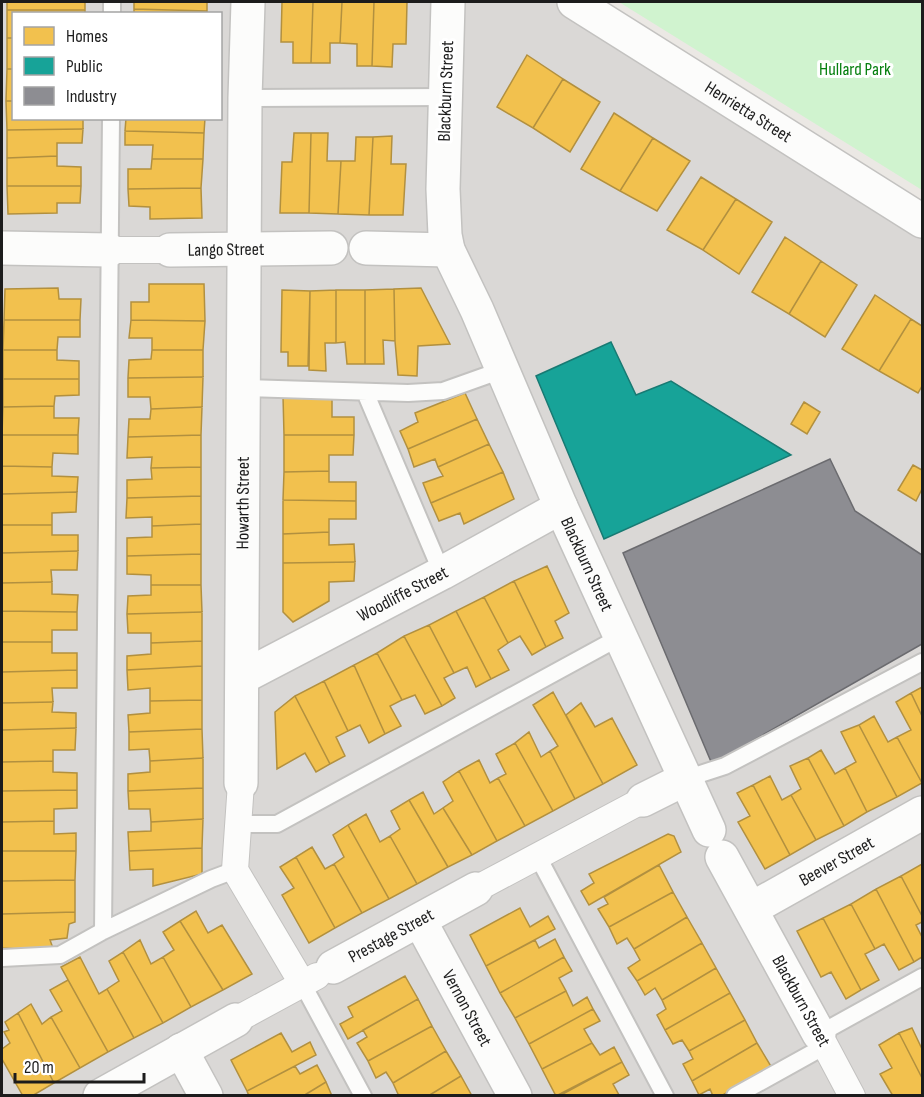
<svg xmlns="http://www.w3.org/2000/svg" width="924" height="1097" font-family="'Sofia Sans Condensed',sans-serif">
<rect width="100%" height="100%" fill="#ebe8e4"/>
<path fill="#dad8d6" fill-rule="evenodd" d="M 2,2 L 605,2 L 922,216 L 922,1095 L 2,1096 ZM 14,14 L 220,14 L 220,118 L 14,118 Z"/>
<path fill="#d0f3cf" d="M 619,2 L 922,2 L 922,190 Z"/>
<path fill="#f2c14e" stroke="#b2903f" stroke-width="1.5" d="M 7,2 L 85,2 L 85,10 L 7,10 Z
M 134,2 L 207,2 L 207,11 L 134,9 Z
M 282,2 L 313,2 L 311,63 L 293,63 L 293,42 L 281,42 Z
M 313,2 L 342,2 L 340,43 L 330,43 L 330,63 L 311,63 Z
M 342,2 L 374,2 L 372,66 L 357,66 L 357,44 L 340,43 Z
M 374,2 L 407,2 L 406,44 L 393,44 L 392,67 L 372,66 Z
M 134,9 L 207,11 L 207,14 L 134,14 Z
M 7,10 L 85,10 L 85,14 L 14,14 L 14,38 L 7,38 Z
M 7,38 L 14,38 L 14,69 L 7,69 Z
M 527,55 L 563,79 L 533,128 L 497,107 Z
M 7,69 L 14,69 L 14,101 L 6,101 Z
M 563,79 L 600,102 L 570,152 L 533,128 Z
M 6,101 L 14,101 L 14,118 L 83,118 L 83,129 L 7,130 Z
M 614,113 L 653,138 L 620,191 L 581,169 Z
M 126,118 L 205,118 L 204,133 L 125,131 Z
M 83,129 L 82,143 L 57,143 L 57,156 L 7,158 L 7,130 Z
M 125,131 L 204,133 L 203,159 L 152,159 L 153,145 L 125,145 Z
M 294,133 L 311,133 L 309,213 L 280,213 L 282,162 L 292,162 Z
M 311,133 L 328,133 L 327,161 L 341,161 L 338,214 L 309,213 Z
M 392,136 L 391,164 L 406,164 L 403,215 L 369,215 L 373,137 Z
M 356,137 L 373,137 L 369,215 L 338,214 L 341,161 L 355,161 Z
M 653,138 L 690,161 L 657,211 L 620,191 Z
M 57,156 L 57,166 L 81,167 L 81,186 L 7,186 L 7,158 Z
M 152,159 L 203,159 L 201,188 L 128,189 L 128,169 L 151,169 Z
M 701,177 L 736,199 L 703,250 L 667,230 Z
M 7,186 L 81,186 L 80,203 L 57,203 L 57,213 L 8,214 Z
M 201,188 L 202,218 L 150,219 L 150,207 L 129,206 L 128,189 Z
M 736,199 L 772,222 L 739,274 L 703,250 Z
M 785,237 L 821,261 L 789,314 L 752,292 Z
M 821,261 L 857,285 L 825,337 L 789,314 Z
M 149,284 L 204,284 L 205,321 L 131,320 L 131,302 L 149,302 Z
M 58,288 L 59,299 L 81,299 L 80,320 L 4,320 L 5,289 Z
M 421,288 L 450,344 L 418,346 L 417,376 L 398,375 L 395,341 L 394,289 Z
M 394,289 L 395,341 L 383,340 L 384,364 L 365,364 L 365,290 Z
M 282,290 L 310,291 L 308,366 L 288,366 L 288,352 L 281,352 Z
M 336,290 L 336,343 L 325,343 L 326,371 L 309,370 L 310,291 Z
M 336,290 L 365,290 L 365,364 L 347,364 L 345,342 L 336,343 Z
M 875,295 L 911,319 L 879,371 L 842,349 Z
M 911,319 L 922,326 L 922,386 L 918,393 L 879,371 Z
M 4,320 L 80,320 L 80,337 L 58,337 L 57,350 L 3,350 Z
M 131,320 L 205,321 L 203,350 L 152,350 L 152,338 L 129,338 Z
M 3,350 L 57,350 L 57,360 L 79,361 L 79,379 L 3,379 Z
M 152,350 L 203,350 L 203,377 L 128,378 L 129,360 L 151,359 Z
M 203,377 L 202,407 L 151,409 L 150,397 L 128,397 L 128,378 Z
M 3,379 L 79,379 L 79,395 L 55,396 L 54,406 L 3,407 Z
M 465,393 L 477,419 L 408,449 L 400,431 L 418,422 L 415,413 Z
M 283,396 L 332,396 L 332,417 L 354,417 L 354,435 L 284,435 Z
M 804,402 L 820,412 L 807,434 L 791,424 Z
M 54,406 L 54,418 L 79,418 L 78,435 L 2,435 L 3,407 Z
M 202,407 L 201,435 L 128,437 L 129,419 L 150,419 L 151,409 Z
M 477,419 L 489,444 L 438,467 L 435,459 L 414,467 L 408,449 Z
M 2,435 L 78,435 L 78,454 L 53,453 L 52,467 L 2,466 Z
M 201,435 L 201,467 L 151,468 L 152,457 L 127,458 L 128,437 Z
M 284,435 L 354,435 L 353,455 L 329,455 L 329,471 L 284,472 Z
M 489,444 L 503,472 L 431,503 L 423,483 L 443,476 L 438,467 Z
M 913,465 L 922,470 L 922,489 L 916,501 L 898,490 Z
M 2,466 L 52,467 L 52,476 L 78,477 L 77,492 L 2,494 Z
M 201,467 L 201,496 L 127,498 L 127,480 L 152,479 L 151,468 Z
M 329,471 L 329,482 L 356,482 L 356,501 L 283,500 L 284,472 Z
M 503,472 L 514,499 L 464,524 L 460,513 L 439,521 L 431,503 Z
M 77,492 L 76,512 L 52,513 L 52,525 L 2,525 L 2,494 Z
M 201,496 L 201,524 L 152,526 L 152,517 L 126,518 L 127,498 Z
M 283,500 L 356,501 L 356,519 L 329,519 L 329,532 L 283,534 Z
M 201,524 L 201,554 L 127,556 L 127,538 L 152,537 L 152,526 Z
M 2,525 L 52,525 L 52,535 L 78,535 L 78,551 L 2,553 Z
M 329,532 L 329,545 L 354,544 L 355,562 L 283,563 L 283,534 Z
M 78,551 L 77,570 L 51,570 L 52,582 L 2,583 L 2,553 Z
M 201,554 L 201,585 L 151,585 L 151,575 L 127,574 L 127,556 Z
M 355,562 L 354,581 L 329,582 L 329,601 L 293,622 L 283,612 L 283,563 Z
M 547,566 L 569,613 L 555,621 L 563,638 L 546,647 L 514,581 Z
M 514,581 L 546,647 L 532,655 L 520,636 L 508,643 L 484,597 Z
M 52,582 L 52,594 L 78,595 L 77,612 L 2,611 L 2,583 Z
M 151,585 L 201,585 L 202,612 L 127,614 L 128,596 L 151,595 Z
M 484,597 L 508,643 L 498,650 L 509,670 L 491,679 L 456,611 Z
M 2,611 L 77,612 L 77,630 L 52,630 L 52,642 L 2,642 Z
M 456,611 L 491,679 L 476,687 L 467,667 L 454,673 L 429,625 Z
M 202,612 L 202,641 L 151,643 L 151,633 L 128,633 L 127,614 Z
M 429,625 L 454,673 L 444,678 L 455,698 L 442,706 L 404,636 Z
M 404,636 L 442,706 L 425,714 L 415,695 L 402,700 L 377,653 Z
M 202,641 L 202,666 L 127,670 L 127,656 L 151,654 L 151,643 Z
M 2,642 L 52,642 L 52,653 L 77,653 L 77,670 L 2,672 Z
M 377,653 L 402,700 L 390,706 L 401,726 L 385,734 L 354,665 Z
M 354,665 L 385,734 L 369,743 L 360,725 L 348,731 L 324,681 Z
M 202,666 L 202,700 L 150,701 L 150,688 L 128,690 L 127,670 Z
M 77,670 L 77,688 L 52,688 L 53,702 L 2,703 L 2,672 Z
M 324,681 L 348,731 L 336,737 L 345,756 L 330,764 L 295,696 Z
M 922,687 L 922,716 L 911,693 Z
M 553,692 L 603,784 L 575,799 L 550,751 L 558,746 L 533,705 Z
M 911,693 L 922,716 L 922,783 L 897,737 L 911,730 L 896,702 Z
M 295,696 L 330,764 L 316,772 L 305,753 L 277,769 L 275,712 Z
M 202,700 L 202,729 L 129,732 L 128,715 L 150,713 L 150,701 Z
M 53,702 L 52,712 L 76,713 L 76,728 L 2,730 L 2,703 Z
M 581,703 L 595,727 L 612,718 L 637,765 L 603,784 L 566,715 Z
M 874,716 L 888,742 L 897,737 L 922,783 L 897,797 L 859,725 Z
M 859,725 L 897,797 L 867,812 L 845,768 L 856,762 L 841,732 Z
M 76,728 L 75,750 L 53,750 L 53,761 L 2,762 L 2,730 Z
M 202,729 L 203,758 L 150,761 L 149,749 L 129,750 L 129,732 Z
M 529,732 L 541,757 L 550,751 L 575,799 L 553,811 L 515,743 Z
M 515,743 L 553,811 L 525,826 L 498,778 L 506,774 L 496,754 Z
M 821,750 L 835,774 L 845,768 L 867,812 L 844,826 L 808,758 Z
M 203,758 L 203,788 L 128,791 L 128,774 L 150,772 L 150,761 Z
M 808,758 L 844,826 L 816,840 L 791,795 L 801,789 L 790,766 Z
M 479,760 L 490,783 L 498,778 L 525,826 L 497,841 L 459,771 Z
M 53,761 L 53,772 L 77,773 L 77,790 L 2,791 L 2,762 Z
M 459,771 L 497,841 L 472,855 L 443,808 L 453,801 L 443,782 Z
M 770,776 L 782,800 L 791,795 L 816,840 L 790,855 L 753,785 Z
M 753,785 L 790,855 L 765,869 L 738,822 L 750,816 L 737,793 Z
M 203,788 L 203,819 L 151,822 L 150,809 L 129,809 L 128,791 Z
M 77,790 L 77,808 L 54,809 L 54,821 L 2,822 L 2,791 Z
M 423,792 L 434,814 L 443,808 L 472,855 L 448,867 L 409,800 Z
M 409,800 L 448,867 L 417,884 L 390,836 L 400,829 L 391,811 Z
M 366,814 L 380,842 L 390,836 L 417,884 L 389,899 L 348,825 Z
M 203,819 L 202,848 L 129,851 L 128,832 L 151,831 L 151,822 Z
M 54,821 L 54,834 L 76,833 L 76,851 L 2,851 L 2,822 Z
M 348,825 L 389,899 L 362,913 L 334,864 L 344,857 L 333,835 Z
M 668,834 L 674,836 L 681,852 L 589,905 L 581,891 L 594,883 L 589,874 Z
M 312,847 L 325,869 L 334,864 L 362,913 L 335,928 L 296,857 Z
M 202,848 L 202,874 L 153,886 L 153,869 L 130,870 L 129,851 Z
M 2,851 L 76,851 L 75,880 L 2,881 Z
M 296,857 L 335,928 L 309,943 L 282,895 L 294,888 L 280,867 Z
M 922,864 L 922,916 L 901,876 Z
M 659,865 L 673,892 L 609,927 L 598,909 L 608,904 L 604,897 Z
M 901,876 L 922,916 L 922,922 L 916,925 L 922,937 L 922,957 L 914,962 L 876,889 Z
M 75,880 L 75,912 L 2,914 L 2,881 Z
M 876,889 L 914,962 L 899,970 L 884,944 L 875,949 L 851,904 Z
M 673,892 L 687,917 L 634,949 L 627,938 L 617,944 L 609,927 Z
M 851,904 L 875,949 L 865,954 L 879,980 L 861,990 L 823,918 Z
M 520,908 L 530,927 L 548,916 L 555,929 L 486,966 L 470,935 Z
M 196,911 L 208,933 L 222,925 L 252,974 L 223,990 L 180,921 Z
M 75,912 L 75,922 L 69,924 L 67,938 L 50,940 L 54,951 L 2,948 L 2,914 Z
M 687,917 L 702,943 L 637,981 L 628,968 L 640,960 L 634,949 Z
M 823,918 L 861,990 L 846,999 L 831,972 L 821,977 L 797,931 Z
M 180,921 L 223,990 L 191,1007 L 163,957 L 174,950 L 163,932 Z
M 555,939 L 564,957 L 500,993 L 486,966 L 535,940 L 539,948 Z
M 140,940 L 151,964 L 163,957 L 191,1007 L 163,1023 L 123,952 Z
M 702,943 L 716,968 L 662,1000 L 655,988 L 645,995 L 637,981 Z
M 123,952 L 163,1023 L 134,1038 L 107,989 L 119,981 L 109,961 Z
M 80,957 L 99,994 L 107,989 L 134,1038 L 108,1052 L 61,967 Z
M 564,957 L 572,971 L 559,978 L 566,991 L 515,1018 L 500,993 Z
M 716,968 L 730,993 L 665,1030 L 657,1015 L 666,1009 L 662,1000 Z
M 405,976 L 418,999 L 348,1039 L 340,1024 L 353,1017 L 348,1007 Z
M 68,980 L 108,1052 L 80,1068 L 51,1017 L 62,1011 L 50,990 Z
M 566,991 L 573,1006 L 587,997 L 593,1009 L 529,1044 L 515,1018 Z
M 730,993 L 745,1020 L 689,1051 L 682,1040 L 673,1044 L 665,1030 Z
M 418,999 L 432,1026 L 368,1061 L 357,1043 L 367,1037 L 363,1030 Z
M 31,1004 L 42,1024 L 51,1017 L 80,1068 L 54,1083 L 18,1013 Z
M 593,1009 L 600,1021 L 584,1029 L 592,1043 L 542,1069 L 529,1044 Z
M 18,1013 L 54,1083 L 32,1096 L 23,1096 L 2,1059 L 2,1049 L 10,1043 L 4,1032 L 9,1030 L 5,1022 Z
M 745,1020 L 757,1043 L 692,1081 L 683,1064 L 693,1059 L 689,1051 Z
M 432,1026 L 446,1051 L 393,1083 L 386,1072 L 376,1078 L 368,1061 Z
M 912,1028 L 922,1049 L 922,1078 L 899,1033 Z
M 281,1033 L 292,1052 L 310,1042 L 316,1055 L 247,1091 L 231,1060 Z
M 899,1033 L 922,1078 L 922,1096 L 893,1096 L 880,1074 L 892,1068 L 879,1045 Z
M 592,1043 L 600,1055 L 614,1047 L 622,1062 L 556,1096 L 542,1069 Z
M 757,1043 L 772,1068 L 721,1096 L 713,1096 L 710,1089 L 699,1095 L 692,1081 Z
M 446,1051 L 461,1076 L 428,1096 L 396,1096 L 398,1094 L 393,1083 Z
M 622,1062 L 629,1075 L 613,1084 L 619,1095 L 559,1096 Z
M 317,1065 L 326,1082 L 303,1096 L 249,1096 L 247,1091 L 295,1066 L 300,1074 Z
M 461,1076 L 472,1096 L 428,1096 Z
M 326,1082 L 332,1096 L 303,1096 Z"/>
<path fill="#17a398" stroke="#187a73" stroke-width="1.5" d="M 611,342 L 636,395 L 671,381 L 791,455 L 604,539 L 536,376 Z"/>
<path fill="#8d8d92" stroke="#6b6b6f" stroke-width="1.5" d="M 830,459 L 855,511 L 922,555 L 922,644 L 712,764 L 623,553 Z"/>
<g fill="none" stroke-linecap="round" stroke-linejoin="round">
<defs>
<path id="service" d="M 112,14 L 112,2
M 245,98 L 446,97
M 244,388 L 408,393 L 443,391 L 502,370
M 365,392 L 442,573
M 685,779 L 725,766 L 922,662
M 238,824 L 277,824 L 620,637
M 538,857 L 665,1096
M 103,931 L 111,118
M 2,958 L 60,955 L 103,931 L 211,879 L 235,870
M 302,983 L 363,1096
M 819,1034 L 922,977
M 735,1096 L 825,1046"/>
<path id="pedestrian" d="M 109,250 L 170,250
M 241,783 L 235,870 L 302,983
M 476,889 L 643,800
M 236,1020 L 317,976
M 819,1034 L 852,1096"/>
<g id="minor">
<path id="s1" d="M 448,2 L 443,189 L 445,235 L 448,250 L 477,310 L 561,507 L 709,830"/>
<path id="s2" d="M 574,2 L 922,221"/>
<path d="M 2,248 L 109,250"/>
<path d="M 366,248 L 448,250"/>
<path id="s3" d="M 170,250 L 331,248"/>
<path id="s4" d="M 243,677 L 442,573 L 561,507"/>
<path id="s5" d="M 241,783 L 245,98 L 248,2"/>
<path d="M 643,800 L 685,779"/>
<path d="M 722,857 L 819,1034"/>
<path id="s6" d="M 751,909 L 922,813"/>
<path id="s7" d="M 420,921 L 515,1096"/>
<path id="s8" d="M 333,967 L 476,889"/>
<path d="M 181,1050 L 206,1096"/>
<path d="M 100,1096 L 236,1020"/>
</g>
</defs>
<use href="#service" stroke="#c3c2c0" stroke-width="20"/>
<use href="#pedestrian" stroke="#c3c2c0" stroke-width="28"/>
<use href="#minor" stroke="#c3c2c0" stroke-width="36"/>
<use href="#service" stroke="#fcfcfb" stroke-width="16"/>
<use href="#pedestrian" stroke="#fcfcfb" stroke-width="26"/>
<use href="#minor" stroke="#fcfcfb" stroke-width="33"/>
</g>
<g text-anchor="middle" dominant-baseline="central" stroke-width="6" stroke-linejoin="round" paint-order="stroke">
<g font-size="18" fill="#057f0e" stroke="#fff">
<text x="855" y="69">Hullard Park</text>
</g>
<g font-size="18" fill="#1c1c1c" stroke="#fff">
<text transform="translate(446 91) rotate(-88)">Blackburn Street</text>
<text stroke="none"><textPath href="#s2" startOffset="206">Henrietta Street</textPath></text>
<text stroke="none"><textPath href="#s3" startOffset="56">Lango Street</textPath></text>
<text stroke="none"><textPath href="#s5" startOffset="280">Howarth Street</textPath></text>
<text stroke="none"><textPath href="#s1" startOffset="592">Blackburn Street</textPath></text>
<text stroke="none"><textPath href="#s4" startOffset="180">Woodliffe Street</textPath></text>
<text stroke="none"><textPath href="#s6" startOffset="98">Beever Street</textPath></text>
<text stroke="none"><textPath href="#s8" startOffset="66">Prestage Street</textPath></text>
<text transform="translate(801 1001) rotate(61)">Blackburn Street</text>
<text stroke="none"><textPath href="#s7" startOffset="99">Vernon Street</textPath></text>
</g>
</g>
<rect width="924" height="1097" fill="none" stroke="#1c1c1c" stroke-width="6"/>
<rect x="12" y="12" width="210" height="108" fill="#ffffff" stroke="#a4a4a4" stroke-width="1.5"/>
<rect x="24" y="27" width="30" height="18" fill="#f2c14e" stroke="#a4a4a4" stroke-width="1.5"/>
<text x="66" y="42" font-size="18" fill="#1c1c1c">Homes</text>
<rect x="24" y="57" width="30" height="18" fill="#17a398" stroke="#a4a4a4" stroke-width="1.5"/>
<text x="66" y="72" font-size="18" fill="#1c1c1c">Public</text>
<rect x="24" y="87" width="30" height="18" fill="#8d8d92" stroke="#a4a4a4" stroke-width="1.5"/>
<text x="66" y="102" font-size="18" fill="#1c1c1c">Industry</text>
<path d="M15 1073v9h129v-9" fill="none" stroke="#1c1c1c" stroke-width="3"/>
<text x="24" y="1073" font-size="18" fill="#1c1c1c" stroke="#ffffff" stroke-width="4.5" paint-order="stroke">20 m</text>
</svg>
